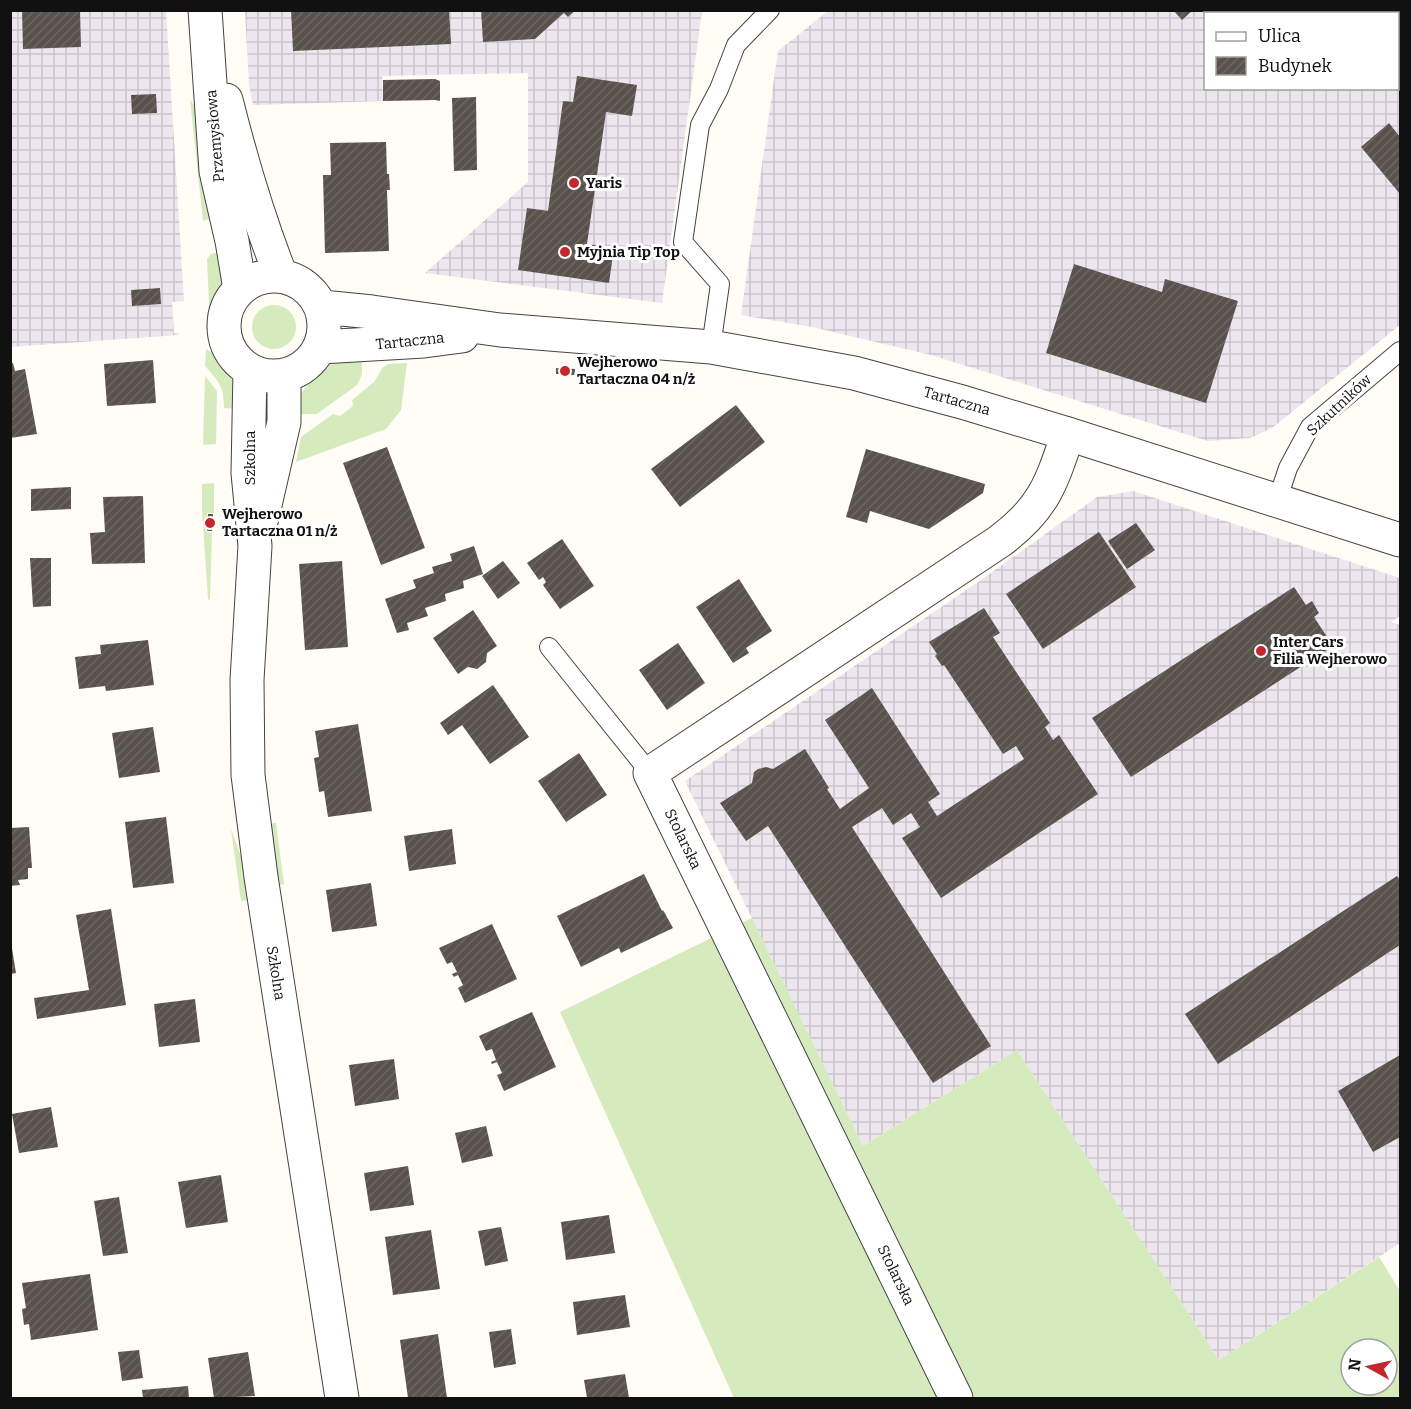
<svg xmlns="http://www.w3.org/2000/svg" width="1411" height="1409" font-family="Bitter,serif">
<defs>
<pattern id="industrial-grid" width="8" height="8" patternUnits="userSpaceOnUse" patternTransform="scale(1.5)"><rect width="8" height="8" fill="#eee6ef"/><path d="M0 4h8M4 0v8" fill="none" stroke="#cbc4cc"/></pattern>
<pattern id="building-hatch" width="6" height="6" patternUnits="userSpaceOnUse" patternTransform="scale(1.5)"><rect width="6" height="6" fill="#5a524d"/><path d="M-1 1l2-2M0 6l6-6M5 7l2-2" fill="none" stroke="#6d6662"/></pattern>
</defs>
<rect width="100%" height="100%" fill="#fffdf5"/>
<path fill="url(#industrial-grid)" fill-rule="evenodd" d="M 11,11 L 166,11 L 184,301 L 172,302 L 174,333 L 178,333 L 179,335 L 11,347 Z
M 245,11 L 702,11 L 662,303 L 425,273 L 528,182 L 528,73 L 382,76 L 383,101 L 253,105 L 249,85 Z
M 828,11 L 1400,11 L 1400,325 L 1272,428 L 1250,438 L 1208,441 L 931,355 L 812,327 L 741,315 L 778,51 ZM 1206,14 L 1398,14 L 1398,88 L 1206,88 Z
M 1133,491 L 1400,578 L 1400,616 L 1391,622 L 1400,625 L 1400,1243 L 1219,1360 L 1017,1050 L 863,1146 L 685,781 L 981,580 L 1097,497 Z"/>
<path fill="#d5ebbd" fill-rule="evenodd" d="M 190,99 L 196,109 L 216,217 L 203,221 Z
M 224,251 L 223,285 L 214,301 L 210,326 L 206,330 L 209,304 L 207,259 L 211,254 Z
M252 327a22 22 0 1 1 44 0a22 22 0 1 1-44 0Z
M 206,349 L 215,354 L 233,381 L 239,409 L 224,408 C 224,386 219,382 205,366 Z
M 362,355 L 362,374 L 357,385 L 317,414 L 293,414 L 298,397 L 310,382 L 331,364 L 339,360 Z
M 407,363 L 401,410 L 386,429 L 296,462 L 301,437 L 333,414 L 340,416 L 353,406 L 352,400 L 374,382 L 383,367 L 389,364 Z
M 205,376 L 217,391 L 216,444 L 203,445 Z
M 214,483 L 214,513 L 207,513 L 206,532 L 212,533 L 210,600 L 208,599 L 202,510 L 202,484 Z
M 273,823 L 276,823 L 284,884 L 275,886 L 268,831 Z
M 231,829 L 243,862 L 250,900 L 241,901 Z
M 752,918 L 863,1146 L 1017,1050 L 1219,1360 L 1379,1257 L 1400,1291 L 1400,1398 L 734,1398 L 560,1012 ZM 1351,1349 L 1387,1349 L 1387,1385 L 1351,1385 Z"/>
<path fill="url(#building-hatch)" d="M 22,10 L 80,10 L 81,47 L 23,49 Z
M 291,10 L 449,10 L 451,44 L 293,51 Z
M 481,10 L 576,10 L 568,17 L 564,13 L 535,39 L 483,42 Z
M 1173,10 L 1193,10 L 1182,20 Z
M 577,76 L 637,85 L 632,116 L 606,112 L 587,244 L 614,248 L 609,283 L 518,270 L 527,208 L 548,211 L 563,101 L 573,102 Z
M 435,79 L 440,81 L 440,101 L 435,100 L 383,101 L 383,80 Z
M 156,94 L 157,113 L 132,114 L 131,95 Z
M 476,97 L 477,170 L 454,171 L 452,98 Z
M 1389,123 L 1400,137 L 1400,194 L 1361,147 Z
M 386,142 L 387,174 L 389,174 L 390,190 L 387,190 L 389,251 L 325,253 L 323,175 L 331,175 L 330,143 Z
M 1074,264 L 1162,292 L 1165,279 L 1238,301 L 1206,403 L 1046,353 Z
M 160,288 L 161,304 L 132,306 L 131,290 Z
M 153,360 L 156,403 L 107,406 L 104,364 Z
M 10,363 L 13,363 L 15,371 L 25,369 L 37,434 L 10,438 Z
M 556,368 L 575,369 L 575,375 L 556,374 Z
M 736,405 L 765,442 L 680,507 L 651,469 Z
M 387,447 L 425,548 L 381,565 L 343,463 Z
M 866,449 L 985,484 L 983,493 L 929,529 L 870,511 L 867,523 L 846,517 Z
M 71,487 L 71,509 L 31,511 L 31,489 Z
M 143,496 L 145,563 L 92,564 L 90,533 L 105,532 L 103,497 Z
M 208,514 L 213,514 L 212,531 L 207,531 Z
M 1136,523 L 1155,550 L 1127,569 L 1108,541 Z
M 1099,532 L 1136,587 L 1043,649 L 1006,594 Z
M 562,539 L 594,586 L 560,609 L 543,585 L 546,582 L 543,577 L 539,580 L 527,563 Z
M 474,546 L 483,574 L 463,581 L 464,588 L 445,594 L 446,601 L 425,608 L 428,616 L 407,623 L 409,630 L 397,633 L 385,599 L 416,588 L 413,580 L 434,573 L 432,567 L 452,561 L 450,554 Z
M 30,558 L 51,558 L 51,606 L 33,607 Z
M 342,561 L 348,647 L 305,650 L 299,564 Z
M 503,561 L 520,583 L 498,599 L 482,576 Z
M 739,579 L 772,631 L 746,648 L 749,653 L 733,663 L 696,607 Z
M 1294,587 L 1306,605 L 1312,601 L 1319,613 L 1314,617 L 1333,646 L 1131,777 L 1092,718 Z
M 984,608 L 1000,633 L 993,637 L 1050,723 L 1045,727 L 1053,740 L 1059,735 L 1098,794 L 941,898 L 902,838 L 920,827 L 911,813 L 893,825 L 882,808 L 852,827 L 991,1046 L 933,1083 L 768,826 L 746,841 L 720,803 L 752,783 L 754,772 L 758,769 L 766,767 L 773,769 L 805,749 L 829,788 L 827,789 L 840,809 L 869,788 L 825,720 L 872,688 L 940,794 L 928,802 L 937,816 L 1024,759 L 1016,746 L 1003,754 L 944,665 L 942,666 L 935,656 L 937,654 L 929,642 Z
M 473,610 L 497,646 L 487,653 L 486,662 L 477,669 L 468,667 L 458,674 L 433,638 Z
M 148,640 L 154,685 L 106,691 L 105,686 L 79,689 L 75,657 L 101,654 L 100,645 Z
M 678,643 L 705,683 L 667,710 L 639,670 Z
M 493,685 L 529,737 L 490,764 L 462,725 L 448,735 L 440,723 Z
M 358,724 L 372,811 L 328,817 L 324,791 L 319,792 L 314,758 L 319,757 L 315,731 Z
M 153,727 L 160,772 L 119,778 L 112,733 Z
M 579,753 L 607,795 L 566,822 L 538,781 Z
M 166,817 L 174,883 L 133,888 L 125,822 Z
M 29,827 L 32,868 L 28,868 L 28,879 L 18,880 L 20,885 L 10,886 L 10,828 Z
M 452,829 L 456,864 L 409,871 L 404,836 Z
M 644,874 L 662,911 L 663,910 L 673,928 L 621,953 L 619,948 L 581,967 L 557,916 Z
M 1397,876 L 1400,880 L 1400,945 L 1218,1064 L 1185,1014 Z
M 371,883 L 377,926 L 332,932 L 326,890 Z
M 111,909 L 126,1005 L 37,1019 L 34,998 L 89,990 L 76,915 Z
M 492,924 L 517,979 L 465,1003 L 458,988 L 463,985 L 458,975 L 454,977 L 452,974 L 457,972 L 452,962 L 447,964 L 439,948 Z
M 10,936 L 16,973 L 10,974 Z
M 195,999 L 200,1042 L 159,1047 L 154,1004 Z
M 532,1012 L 556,1067 L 504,1091 L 497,1075 L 502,1073 L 497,1062 L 492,1064 L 491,1062 L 496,1060 L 492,1049 L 486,1051 L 479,1036 Z
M 1400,1055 L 1400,1137 L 1373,1152 L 1338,1091 Z
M 394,1059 L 399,1099 L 355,1106 L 349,1065 Z
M 51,1107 L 58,1147 L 19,1153 L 12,1114 Z
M 486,1126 L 493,1156 L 462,1163 L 455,1133 Z
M 408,1166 L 414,1205 L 370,1211 L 364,1173 Z
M 221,1175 L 228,1222 L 186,1228 L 178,1182 Z
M 119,1197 L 128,1253 L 103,1256 L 94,1201 Z
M 609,1215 L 615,1253 L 566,1260 L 561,1222 Z
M 501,1227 L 508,1261 L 485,1266 L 478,1231 Z
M 431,1230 L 440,1289 L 393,1295 L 385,1237 Z
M 90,1274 L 98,1330 L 31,1340 L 29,1324 L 24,1325 L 22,1309 L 26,1308 L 22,1283 Z
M 625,1295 L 630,1327 L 577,1335 L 573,1302 Z
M 511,1329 L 516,1364 L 494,1368 L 489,1332 Z
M 438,1334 L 447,1398 L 408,1398 L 400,1340 Z
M 139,1350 L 143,1378 L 122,1381 L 118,1352 Z
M 248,1352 L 255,1396 L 214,1398 L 208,1358 Z
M 625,1374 L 629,1398 L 587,1398 L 584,1380 Z
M 188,1386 L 189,1398 L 143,1398 L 142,1390 Z"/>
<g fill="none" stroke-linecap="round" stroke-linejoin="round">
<defs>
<path id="service" d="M 711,347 L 720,284 L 683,242 L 700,125 L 719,89 L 736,45 L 770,10
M 1277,501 L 1288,468 L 1310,427 L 1400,351
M 549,647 L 650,773"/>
<path id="minor" d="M 956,1398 L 650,773 L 1000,541 C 1044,508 1051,484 1068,434"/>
<path id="tertiary" d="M 205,10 L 216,171 L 232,241 L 240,289
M 226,100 C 241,160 258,218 281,276
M224 326a50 50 0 1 1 100 0a50 50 0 1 1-100 0Z
M 322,307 L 372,312 L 500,330 L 711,347 L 854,373 L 962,402 L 1068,434 L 1400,540
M 320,347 L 424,341 L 462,336
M 250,370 L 248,473 L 255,546 L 247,680 L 248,775 L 261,877 L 342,1398
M 262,518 L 284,422 L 284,375"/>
</defs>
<use href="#service" stroke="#444" stroke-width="20"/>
<use href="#minor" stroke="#444" stroke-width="35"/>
<use href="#tertiary" stroke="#444" stroke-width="35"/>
<use href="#service" stroke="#fff" stroke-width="18"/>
<use href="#minor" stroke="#fff" stroke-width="33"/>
<use href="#tertiary" stroke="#fff" stroke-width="33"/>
</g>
<g fill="#c4262e" stroke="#fff" stroke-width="2">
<circle cx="574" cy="183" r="6"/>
<circle cx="565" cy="252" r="6"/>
<circle cx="565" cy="371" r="6"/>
<circle cx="210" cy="523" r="6"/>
<circle cx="1261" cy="651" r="6"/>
</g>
<g text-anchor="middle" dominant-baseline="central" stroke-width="6" stroke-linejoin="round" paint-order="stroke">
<g font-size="15" fill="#111" stroke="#fff">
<text transform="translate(215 136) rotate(-95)">Przemysłowa</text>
<text transform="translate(410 341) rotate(-6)">Tartaczna</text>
<text transform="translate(957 401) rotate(16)">Tartaczna</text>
<text transform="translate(1339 405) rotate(-43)">Szkutników</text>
<text transform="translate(250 458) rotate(-90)">Szkolna</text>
<text transform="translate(683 839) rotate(64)">Stolarska</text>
<text transform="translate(276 973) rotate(81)">Szkolna</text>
<text transform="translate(896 1275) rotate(64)">Stolarska</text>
</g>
<g font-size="15" font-weight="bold" fill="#111" stroke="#fff" text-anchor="start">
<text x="586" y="183">Yaris</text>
<text x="577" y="252">Myjnia Tip Top</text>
<text x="577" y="362">Wejherowo<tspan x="577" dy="17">Tartaczna 04 n/ż</tspan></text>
<text x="222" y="514">Wejherowo<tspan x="222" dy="17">Tartaczna 01 n/ż</tspan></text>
<text x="1273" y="642">Inter Cars<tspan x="1273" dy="17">Filia Wejherowo</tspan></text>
</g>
</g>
<rect width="1411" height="1409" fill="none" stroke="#111111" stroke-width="24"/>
<rect x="1204" y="12" width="195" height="78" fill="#ffffff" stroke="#a0a0a0" stroke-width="1.5"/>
<rect x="1216" y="32" width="30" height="9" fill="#ffffff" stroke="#a0a0a0" stroke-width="1.5"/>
<text x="1258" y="42" font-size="18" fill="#111111">Ulica</text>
<rect x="1216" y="57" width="30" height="18" fill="url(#building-hatch)" stroke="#a0a0a0" stroke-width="1.5"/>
<text x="1258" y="72" font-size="18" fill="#111111">Budynek</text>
<g transform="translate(1369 1367) rotate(278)"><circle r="28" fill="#ffffff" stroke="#a0a0a0" stroke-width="1.5"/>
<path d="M0-4.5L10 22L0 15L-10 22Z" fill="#c4262e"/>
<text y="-9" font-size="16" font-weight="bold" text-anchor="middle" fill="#111111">N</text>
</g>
</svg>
